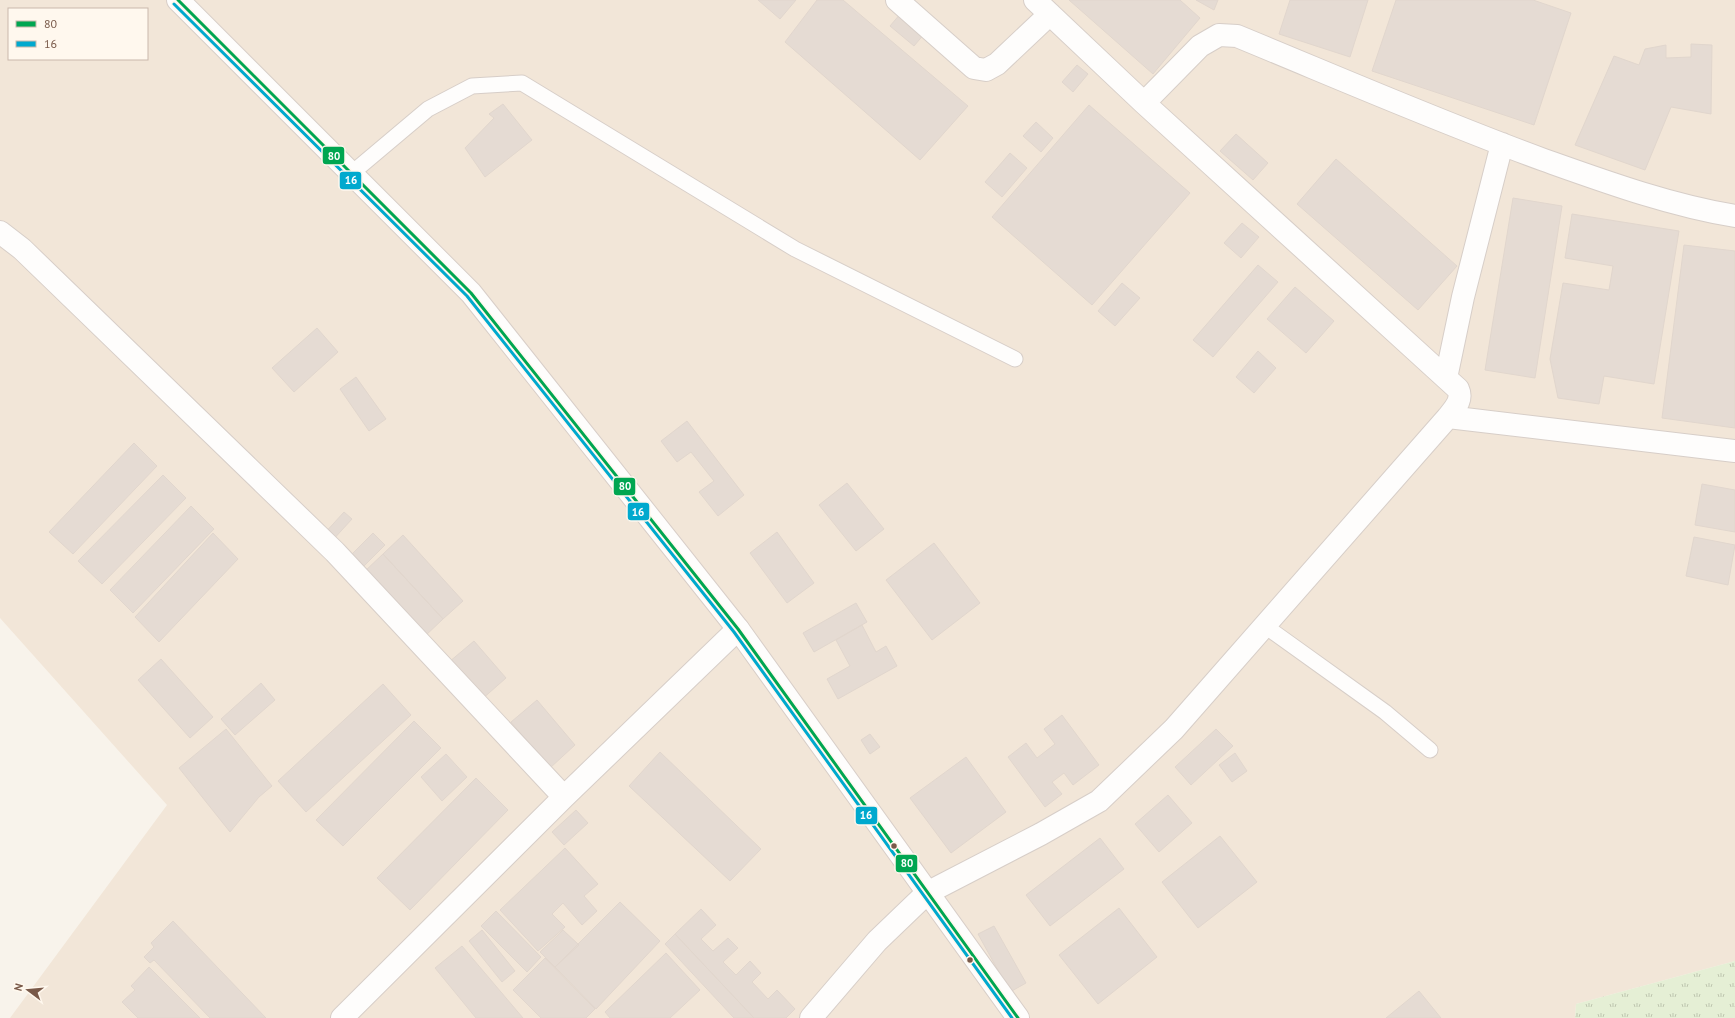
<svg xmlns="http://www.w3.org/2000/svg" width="1735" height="1018" font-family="'PT Sans',sans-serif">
<defs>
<pattern id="grass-tufts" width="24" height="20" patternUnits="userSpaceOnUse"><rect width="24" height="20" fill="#e5efd5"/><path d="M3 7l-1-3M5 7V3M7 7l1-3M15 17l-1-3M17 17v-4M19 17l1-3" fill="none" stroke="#bec5af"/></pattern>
</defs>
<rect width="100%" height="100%" fill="#f8f3eb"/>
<path fill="#f2e6d8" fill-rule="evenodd" d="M 0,0 L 1735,0 L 1735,961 L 1576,1004 L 1575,1018 L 10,1018 L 167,805 L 0,618 ZM 9,9 L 147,9 L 147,59 L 9,59 Z"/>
<path fill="url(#grass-tufts)" d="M 1735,961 L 1735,1018 L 1575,1018 L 1576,1004 Z"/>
<path fill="#e5dbd3" stroke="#e1d6cd" d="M 758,0 L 796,0 L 780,19 Z
M 817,0 L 843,0 L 968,106 L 920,160 L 785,42 Z
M 1069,0 L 1180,0 L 1200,18 L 1153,74 Z
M 1196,0 L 1218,0 L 1214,10 Z
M 1290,0 L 1368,0 L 1350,57 L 1279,34 Z
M 1396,0 L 1533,0 L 1571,13 L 1534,125 L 1372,71 Z
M 901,13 L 925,33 L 914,46 L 890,26 Z
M 1691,44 L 1712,45 L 1711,114 L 1671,107 L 1645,170 L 1575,145 L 1614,56 L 1639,65 L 1645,49 L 1666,45 L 1666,58 L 1691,57 Z
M 1077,65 L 1088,74 L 1073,92 L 1062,82 Z
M 503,104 L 532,140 L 485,177 L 465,148 L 494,118 L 489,114 Z
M 1089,105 L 1190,193 L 1092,305 L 992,217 Z
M 1036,122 L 1053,138 L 1041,152 L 1023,136 Z
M 1236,134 L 1268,163 L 1253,180 L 1220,151 Z
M 1010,153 L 1027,168 L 1002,197 L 985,182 Z
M 1336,159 L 1457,266 L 1418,310 L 1297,204 Z
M 1513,198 L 1562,206 L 1535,378 L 1485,370 Z
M 1572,214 L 1679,231 L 1654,384 L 1604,376 L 1599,404 L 1558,398 L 1550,359 L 1563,283 L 1609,290 L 1613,266 L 1565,258 Z
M 1242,223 L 1259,237 L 1241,258 L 1224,243 Z
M 1684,245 L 1735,251 L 1735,428 L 1662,418 Z
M 1258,265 L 1278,282 L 1213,357 L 1193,340 Z
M 1122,283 L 1140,298 L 1115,326 L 1098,311 Z
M 1295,287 L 1334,321 L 1306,353 L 1267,319 Z
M 317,328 L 338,352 L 294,392 L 272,368 Z
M 1258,351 L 1276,368 L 1254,393 L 1236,377 Z
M 356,377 L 386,419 L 369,431 L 340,389 Z
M 687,421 L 744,495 L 718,516 L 699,492 L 714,481 L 691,452 L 677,462 L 661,441 Z
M 134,443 L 157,466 L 73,554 L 49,532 Z
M 163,475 L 186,498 L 102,584 L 78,561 Z
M 847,483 L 884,529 L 856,551 L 819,505 Z
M 1702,484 L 1735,490 L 1735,532 L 1695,525 Z
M 191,506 L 214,529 L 133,613 L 110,590 Z
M 344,512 L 352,519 L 331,542 L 323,535 Z
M 777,532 L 814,583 L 787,603 L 750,553 Z
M 213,533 L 238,559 L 159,642 L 135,617 Z
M 373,533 L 385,545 L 361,569 L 349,557 Z
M 403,535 L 463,601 L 443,619 L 383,554 Z
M 1694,537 L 1735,545 L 1728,585 L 1686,576 Z
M 934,543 L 980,603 L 932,640 L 886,580 Z
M 383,554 L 443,619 L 424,637 L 364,572 Z
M 856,603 L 867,622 L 814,652 L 803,633 Z
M 862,625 L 876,652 L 886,646 L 897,666 L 838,699 L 827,679 L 850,666 L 836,640 Z
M 474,641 L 506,678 L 481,700 L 449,662 Z
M 161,659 L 213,717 L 190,738 L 138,680 Z
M 261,683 L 275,700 L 235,735 L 221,719 Z
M 383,684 L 411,715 L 306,812 L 278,781 Z
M 537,700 L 575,745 L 550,768 L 511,722 Z
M 1062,715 L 1099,765 L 1073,785 L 1064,773 L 1052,782 L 1062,794 L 1045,807 L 1008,757 L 1026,743 L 1037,758 L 1055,744 L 1044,729 Z
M 414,721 L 441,748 L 343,846 L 316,820 Z
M 226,729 L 272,786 L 259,797 L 230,832 L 179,768 Z
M 1216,729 L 1233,746 L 1191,785 L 1175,767 Z
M 870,734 L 880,747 L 870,754 L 861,740 Z
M 660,752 L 761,849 L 730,881 L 629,786 Z
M 1235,753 L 1247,771 L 1232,782 L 1219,765 Z
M 446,754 L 467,777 L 442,801 L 421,777 Z
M 966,757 L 1006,812 L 951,853 L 910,798 Z
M 476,778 L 508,810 L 410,910 L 377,878 Z
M 1168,795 L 1192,823 L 1159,852 L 1135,824 Z
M 576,810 L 588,823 L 564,845 L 552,832 Z
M 1220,836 L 1257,882 L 1198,928 L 1162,882 Z
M 1100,838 L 1124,869 L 1050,926 L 1026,895 Z
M 565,848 L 598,884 L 584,896 L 597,911 L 582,925 L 563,903 L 552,914 L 565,927 L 538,951 L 500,910 Z
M 620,902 L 660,941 L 596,1009 L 555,967 Z
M 1119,908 L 1157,957 L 1098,1004 L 1059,955 Z
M 701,909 L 716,925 L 701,939 L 713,951 L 728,938 L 738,948 L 723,962 L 736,975 L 750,961 L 761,973 L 752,982 L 768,999 L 777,990 L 795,1009 L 786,1018 L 754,1018 L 675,934 Z
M 496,911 L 541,957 L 527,972 L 481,926 Z
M 173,921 L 266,1018 L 210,1018 L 154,960 L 150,963 L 144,957 L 154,947 L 151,943 Z
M 994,926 L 1026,983 L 1010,992 L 978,934 Z
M 482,930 L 515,971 L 502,982 L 469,941 Z
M 563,930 L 579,945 L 555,967 L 540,952 Z
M 675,934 L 754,1018 L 734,1018 L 665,944 Z
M 462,946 L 523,1018 L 476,1018 L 435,968 Z
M 666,953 L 700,990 L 670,1018 L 610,1018 L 605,1012 Z
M 545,958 L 595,1009 L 586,1018 L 541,1018 L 513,990 Z
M 149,967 L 200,1018 L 138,1018 L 122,1002 L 135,990 L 131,986 Z
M 1419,991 L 1441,1018 L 1386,1018 Z"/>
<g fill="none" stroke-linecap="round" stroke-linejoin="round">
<defs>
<path id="service" d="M 352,173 L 428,109 L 472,86 L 522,83 L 795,249 L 1015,359
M 1265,626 L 1385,712 L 1430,750"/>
<path id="minor" d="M 897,0 L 974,68 L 986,70 L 997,64 L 1050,14
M 1144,103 L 1200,46 L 1219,35 L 1237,36 C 1339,78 1440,122 1544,160 C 1606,182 1669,205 1735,216
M 0,232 L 22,249 L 335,552 L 564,797
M 1446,378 L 1463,297 L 1502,144
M 1448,417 L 1735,451
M 342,1018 L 564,797 L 738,629
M 811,1018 L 877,941 L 927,893 L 1041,834 L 1099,801 L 1174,729 L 1448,417 C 1455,408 1463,400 1458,389 L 1144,103 L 1035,0"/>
<path id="secondary" d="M 178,0 L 471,293 L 738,629 L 1018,1018"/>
</defs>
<use href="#service" stroke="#d7cec8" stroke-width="17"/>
<use href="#minor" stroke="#d7cec8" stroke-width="24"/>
<use href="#secondary" stroke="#d8cec8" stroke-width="24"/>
<use href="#service" stroke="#fefdfc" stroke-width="15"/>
<use href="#minor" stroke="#fefdfc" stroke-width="22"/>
<use href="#secondary" stroke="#fefdfc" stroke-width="22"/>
<defs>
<path id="bus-1" d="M 178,0 L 471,293 L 738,629 L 1018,1018"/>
<path id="bus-2" d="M 174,4 L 467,296 L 734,632 L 1012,1018"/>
</defs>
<use href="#bus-1" stroke="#fff8ee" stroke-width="6"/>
<use href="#bus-2" stroke="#fff8ee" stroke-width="6"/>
<use href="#bus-1" stroke="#00a651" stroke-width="3"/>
<use href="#bus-2" stroke="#00a9ce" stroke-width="3"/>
</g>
<g fill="#795949" stroke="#fff8ee" stroke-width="1.5">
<circle cx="894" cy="846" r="3.5"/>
<circle cx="970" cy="960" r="3.5"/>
</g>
<g stroke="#fff8ee" stroke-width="1.5">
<rect x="322" y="146" width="23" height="19" rx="4" fill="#00a651"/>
<rect x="339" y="171" width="23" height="19" rx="4" fill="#00a9ce"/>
<rect x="613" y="477" width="23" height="19" rx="4" fill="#00a651"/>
<rect x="627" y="502" width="23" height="19" rx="4" fill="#00a9ce"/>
<rect x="855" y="806" width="23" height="19" rx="4" fill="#00a9ce"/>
<rect x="895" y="854" width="23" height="19" rx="4" fill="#00a651"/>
</g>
<g font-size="11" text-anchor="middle" font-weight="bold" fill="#fff">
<text x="334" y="160">80</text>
<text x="351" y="184">16</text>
<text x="625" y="490">80</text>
<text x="638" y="516">16</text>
<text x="866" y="819">16</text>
<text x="907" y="867">80</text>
</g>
<rect x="8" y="8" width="140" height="52" fill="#fff8ee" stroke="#c9b8ac"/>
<rect x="16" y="21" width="20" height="6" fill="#00a651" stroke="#c9b8ac"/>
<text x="44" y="28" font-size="12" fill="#795949">80</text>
<rect x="16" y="41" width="20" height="6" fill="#00a9ce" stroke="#c9b8ac"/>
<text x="44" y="48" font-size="12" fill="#795949">16</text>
<g transform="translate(28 990) rotate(286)" stroke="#fff8ee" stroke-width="3" paint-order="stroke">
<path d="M0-3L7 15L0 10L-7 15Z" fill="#795949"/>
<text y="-6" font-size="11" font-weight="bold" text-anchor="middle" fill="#795949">N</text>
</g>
</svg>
